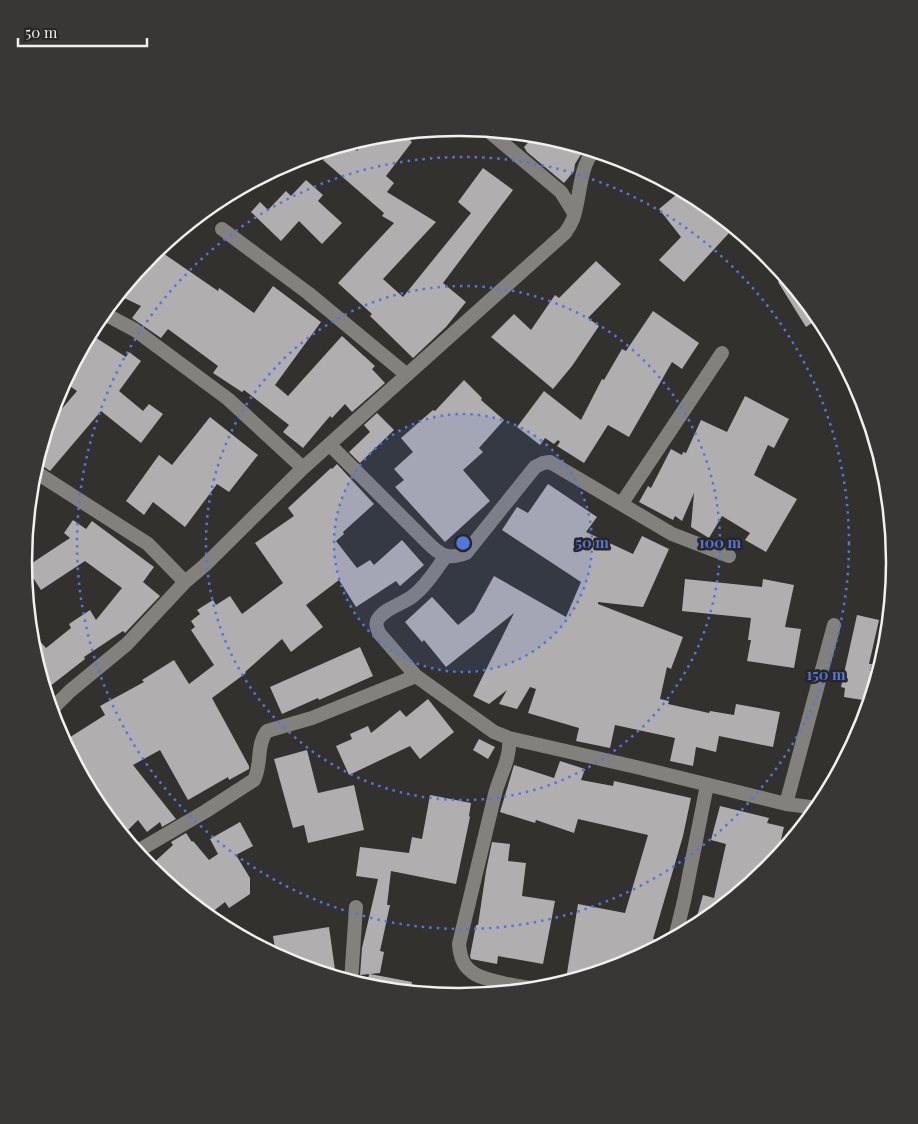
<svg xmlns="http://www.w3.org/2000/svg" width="918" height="1124" font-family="'Playfair Display',serif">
<rect width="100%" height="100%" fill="#32312e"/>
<path fill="#b1aeb0" d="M 401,132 L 412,142 L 386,176 L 394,183 L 387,192 L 436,222 L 383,279 L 403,297 L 471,213 L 458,202 L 483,168 L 513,190 L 443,283 L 466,302 L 446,327 L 413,358 L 370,316 L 372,314 L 338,283 L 394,223 L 382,216 L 384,213 L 323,160 L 327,157 L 313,154 L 348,143 L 357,151 L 367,137 Z
M 536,134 L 544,135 L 585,148 L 575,164 L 574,171 L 564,183 L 527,152 L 524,147 Z
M 306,180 L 323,195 L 318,201 L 342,223 L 322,244 L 299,221 L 281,241 L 251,212 L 260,202 L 268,210 L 286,191 L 291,196 Z
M 682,190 L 702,201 L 698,205 L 729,233 L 684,282 L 659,260 L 681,237 L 659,209 Z
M 157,249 L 218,291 L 219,288 L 254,313 L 273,286 L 321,322 L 275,385 L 288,396 L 342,336 L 375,366 L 372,369 L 385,383 L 352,412 L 345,404 L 332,418 L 330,416 L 303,448 L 283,432 L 289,425 L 244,390 L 242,392 L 213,373 L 218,366 L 168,329 L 161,338 L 132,318 L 141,306 L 118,295 L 151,254 Z
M 596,261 L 621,284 L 588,318 L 599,326 L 572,366 L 553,389 L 491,337 L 514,314 L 531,330 L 555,295 L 559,298 Z
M 785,276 L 819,318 L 806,327 L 778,282 Z
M 653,311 L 699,343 L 682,369 L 672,362 L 629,437 L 608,425 L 584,463 L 557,446 L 560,442 L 558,440 L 554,444 L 545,438 L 540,445 L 517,427 L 544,391 L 581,420 L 602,379 L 604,380 L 622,349 L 626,351 Z
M 90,334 L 126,357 L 129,352 L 141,361 L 119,391 L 143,411 L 149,404 L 163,414 L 141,443 L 101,411 L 50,471 L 37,462 L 48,425 L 77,391 L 64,382 Z
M 464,380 L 482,398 L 481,400 L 504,420 L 479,448 L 483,452 L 463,470 L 490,501 L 445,542 L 395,487 L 404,480 L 394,469 L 413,452 L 401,438 L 433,410 L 435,411 Z
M 745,396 L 789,419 L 774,448 L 768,445 L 754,475 L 797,499 L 766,552 L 745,540 L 750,533 L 722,516 L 709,538 L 691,527 L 694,493 L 682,521 L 675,516 L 673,520 L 639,502 L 648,486 L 651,488 L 671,449 L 682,455 L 683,452 L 686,453 L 701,420 L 727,432 Z
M 377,413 L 394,430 L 360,463 L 349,452 L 370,432 L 364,425 Z
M 210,417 L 258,455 L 229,492 L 217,484 L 185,527 L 153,502 L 144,515 L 126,501 L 159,455 L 172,465 Z
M 337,464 L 374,504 L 343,532 L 344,534 L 336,541 L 357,568 L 370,560 L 374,565 L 402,540 L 424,565 L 400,586 L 396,581 L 356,607 L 339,580 L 306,605 L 323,627 L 291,652 L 282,639 L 245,672 L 246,673 L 212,698 L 249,766 L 249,769 L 229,780 L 228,777 L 188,800 L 160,750 L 133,765 L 176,819 L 162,827 L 160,822 L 147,832 L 138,820 L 123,835 L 97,804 L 64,741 L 105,715 L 100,706 L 144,682 L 142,680 L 174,660 L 189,684 L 214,665 L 191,630 L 195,627 L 191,621 L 200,614 L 197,610 L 213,600 L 216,605 L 230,596 L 242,614 L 283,583 L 255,543 L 294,516 L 288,508 L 331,468 L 332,469 Z
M 548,484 L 597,517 L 586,532 L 633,554 L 642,536 L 669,549 L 643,607 L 598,602 L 598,604 L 683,637 L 671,669 L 667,667 L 660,699 L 669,701 L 668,704 L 709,713 L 710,711 L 734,715 L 736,704 L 780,712 L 773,747 L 719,736 L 716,752 L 696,747 L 693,766 L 670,761 L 675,738 L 615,725 L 610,748 L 576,741 L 579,728 L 528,713 L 536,689 L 530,687 L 517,709 L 499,704 L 507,690 L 489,704 L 473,696 L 514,613 L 446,667 L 424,640 L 422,642 L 405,622 L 432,597 L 458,625 L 474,612 L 494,576 L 566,617 L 581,582 L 502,530 L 517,507 L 528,513 Z
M 73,520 L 86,529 L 92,521 L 154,567 L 143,582 L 160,596 L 125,633 L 123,631 L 84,657 L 85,659 L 49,687 L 41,676 L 32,647 L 30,630 L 46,648 L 71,628 L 69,624 L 90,610 L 96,620 L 122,588 L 85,561 L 41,590 L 26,567 L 70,538 L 64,533 Z
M 685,579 L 762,587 L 763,579 L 794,585 L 785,627 L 801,629 L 794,668 L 747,661 L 751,640 L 748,640 L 751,618 L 682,611 Z
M 857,615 L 879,620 L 869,664 L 872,664 L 870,671 L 878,672 L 869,701 L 844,697 L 845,688 L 841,687 Z
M 360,647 L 373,676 L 319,700 L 318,698 L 282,714 L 270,687 Z
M 428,699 L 454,732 L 420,759 L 410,746 L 349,775 L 336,746 L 352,739 L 350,734 L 368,726 L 371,733 L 400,710 L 406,717 Z
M 479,739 L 495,747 L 488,759 L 473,750 Z
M 307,750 L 318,793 L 354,785 L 364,830 L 308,843 L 304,825 L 293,828 L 274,759 Z
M 560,761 L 585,769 L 581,780 L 613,786 L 614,781 L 691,798 L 683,836 L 653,939 L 667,942 L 625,964 L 586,976 L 567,973 L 578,904 L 625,913 L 648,835 L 578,819 L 574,833 L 536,820 L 535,823 L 500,812 L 514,765 L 554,778 Z
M 430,795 L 471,803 L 469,816 L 470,817 L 456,884 L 391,871 L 387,905 L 390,905 L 380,951 L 384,952 L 380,973 L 370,974 L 412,982 L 410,992 L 367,987 L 369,974 L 360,975 L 362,948 L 378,879 L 356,876 L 360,847 L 409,853 L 412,837 L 422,839 Z
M 720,806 L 769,818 L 767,823 L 784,827 L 777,857 L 768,855 L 764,872 L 701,924 L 694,927 L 703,895 L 714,898 L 726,844 L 711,840 Z
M 240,822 L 253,846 L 236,855 L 250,878 L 250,894 L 229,908 L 225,902 L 207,916 L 149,867 L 173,845 L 171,842 L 186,833 L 192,842 L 193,841 L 209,860 L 218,854 L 210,839 Z
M 492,842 L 510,844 L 508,861 L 526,863 L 522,896 L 555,901 L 543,964 L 498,956 L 497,964 L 471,959 L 470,956 L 476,925 L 478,925 L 486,871 Z
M 329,927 L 336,977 L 292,964 L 276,955 L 273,936 Z"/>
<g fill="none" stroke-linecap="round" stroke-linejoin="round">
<path stroke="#82817e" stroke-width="14" d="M 486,129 L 561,192 L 574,213
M 222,229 L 308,293 L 407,375
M 103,313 L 135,330 L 228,399 L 303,468
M 330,445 L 428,543 C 441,556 448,560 466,553 L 535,467 L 543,463 L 550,462 L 672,534 L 729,556
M 34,471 L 148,544 L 185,582
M 622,503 L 722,353
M 446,556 C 436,569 427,585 414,595 C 404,604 386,607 378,619 C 375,623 377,628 379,633 L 416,676 L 494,732 L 509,738 L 636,767 L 786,804 L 818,808
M 51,710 L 70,691 L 127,644 L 185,582 L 205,565 L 303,468 L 565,233 C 568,229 571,224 573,219 C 581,197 578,170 594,150
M 509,738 C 511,758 500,775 495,794 C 483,844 471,894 459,944 C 460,955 462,965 472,972 C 483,981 526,988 541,989
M 786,804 L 834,625
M 136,852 L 206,811 L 254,780 C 262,765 256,745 267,731 L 312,718 L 416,676
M 675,938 L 684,901 L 707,785
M 351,982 L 356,907"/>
</g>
<circle cx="463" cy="543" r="129" fill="#5276de" fill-opacity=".12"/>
<g fill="none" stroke="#5276de" stroke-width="2.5" stroke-dasharray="2.5 5">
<circle cx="463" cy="543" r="129"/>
<circle cx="463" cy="543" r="257"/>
<circle cx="463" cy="543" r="386"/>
</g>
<path d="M0 0H918V1124H0ZM458 136H460A426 426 0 0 1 886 562V562A426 426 0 0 1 460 988H458A426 426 0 0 1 32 562V562A426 426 0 0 1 458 136Z" fill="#383735" fill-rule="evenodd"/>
<path fill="none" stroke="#f0f0ee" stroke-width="2.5" d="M458 136H460A426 426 0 0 1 886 562V562A426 426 0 0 1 460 988H458A426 426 0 0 1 32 562V562A426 426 0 0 1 458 136Z"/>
<circle cx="463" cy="543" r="8" fill="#5276de" stroke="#282725" stroke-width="2.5"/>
<g font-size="15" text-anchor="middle" font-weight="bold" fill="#5276de" stroke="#282725" stroke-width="5" stroke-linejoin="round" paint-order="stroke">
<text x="592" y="548">50 m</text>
<text x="720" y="548">100 m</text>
<text x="826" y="680">150 m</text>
</g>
<path d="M18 38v8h129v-8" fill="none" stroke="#f0f0ee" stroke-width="2.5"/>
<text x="25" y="38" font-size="15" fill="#f0f0ee" stroke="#282725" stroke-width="4" paint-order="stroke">50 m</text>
</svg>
